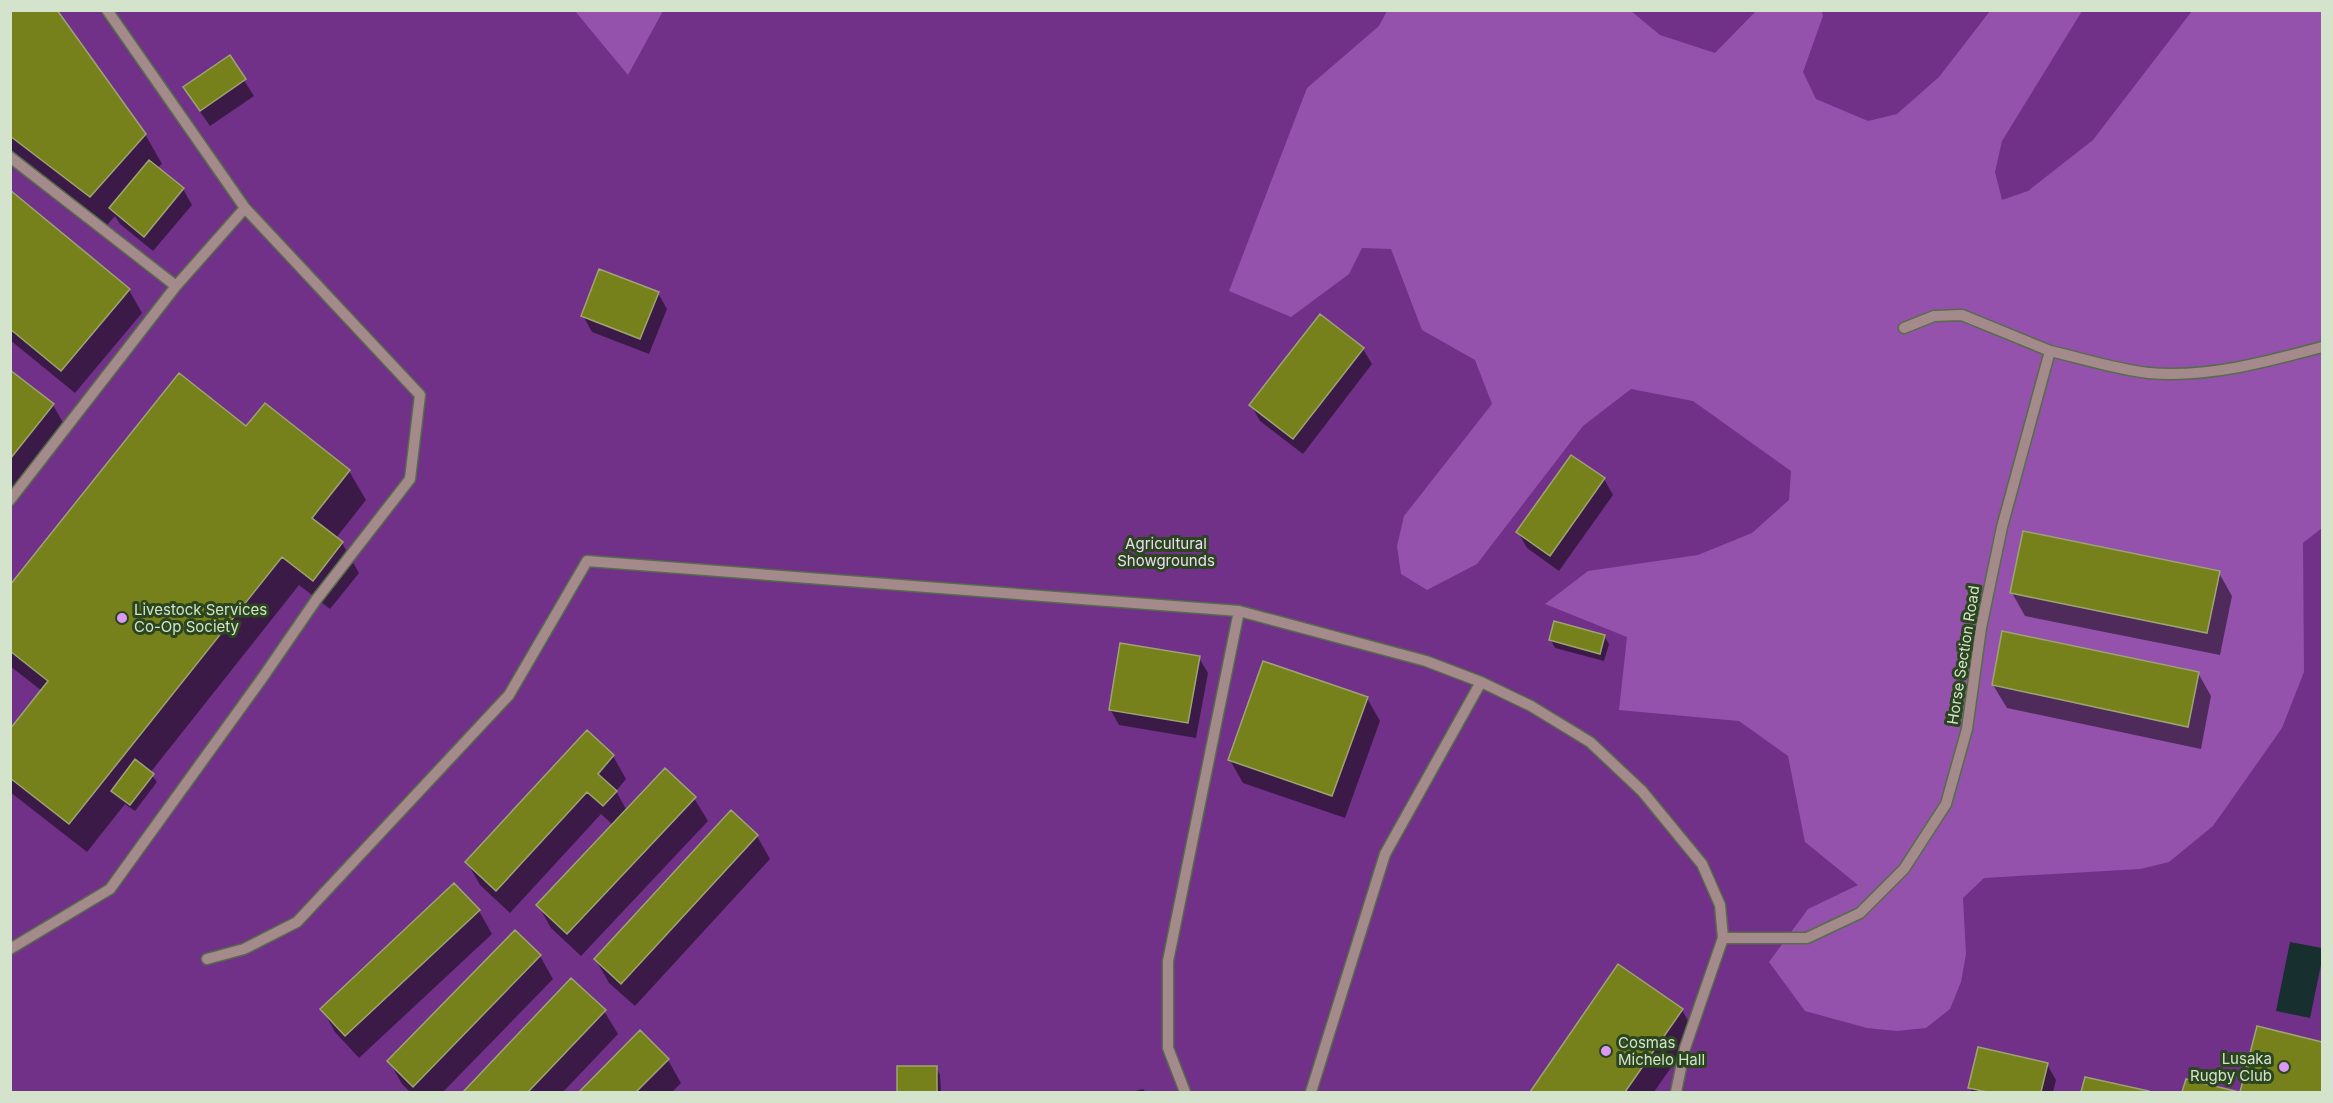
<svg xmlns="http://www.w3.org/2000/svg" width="2333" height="1103" font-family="Inter,sans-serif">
<rect width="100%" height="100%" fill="#365029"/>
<path fill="#713188" d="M 10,11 L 2322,11 L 2322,1092 L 11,1092 Z"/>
<path fill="#9452ad" d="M 575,11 L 663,11 L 628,75 Z
M 1387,11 L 1631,11 L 1660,35 L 1715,53 L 1756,11 L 1822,11 L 1823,16 L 1803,72 L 1816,99 L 1868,121 L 1897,114 L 1939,77 L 1990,11 L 2082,11 L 2002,141 L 1995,172 L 2002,200 L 2028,191 L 2093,140 L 2192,11 L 2322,11 L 2322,528 L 2303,543 L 2304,672 L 2282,728 L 2213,826 L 2169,862 L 2140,869 L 1984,878 L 1963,898 L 1966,954 L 1961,982 L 1950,1009 L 1926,1028 L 1897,1031 L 1867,1028 L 1805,1011 L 1769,962 L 1808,909 L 1858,885 L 1805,842 L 1788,756 L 1739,721 L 1619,710 L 1627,637 L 1545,604 L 1588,571 L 1698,555 L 1752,533 L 1789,500 L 1791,471 L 1693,401 L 1631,389 L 1583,426 L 1477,564 L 1427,590 L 1401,574 L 1397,546 L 1404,516 L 1492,404 L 1475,360 L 1422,330 L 1391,249 L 1362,248 L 1349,274 L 1291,317 L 1229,291 L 1307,88 L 1379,26 Z"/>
<path fill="#172f2f" d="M 2290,942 L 2322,948 L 2322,960 L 2310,1018 L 2276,1011 Z"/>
<path fill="#0007" d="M 10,10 L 145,134 L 162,164 L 157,168 L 183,189 L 192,205 L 153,251 L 120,224 L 115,216 L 107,225 L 10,151 Z
M 229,57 L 254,96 L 210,126 L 194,103 Z
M 10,192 L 129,290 L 142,313 L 75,393 L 10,340 Z
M 658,293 L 667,309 L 649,354 L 592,332 L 583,316 Z
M 1363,349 L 1372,364 L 1303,454 L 1260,421 L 1251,405 Z
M 10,372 L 53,405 L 66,428 L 10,498 Z
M 247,428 L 349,471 L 366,500 L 336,538 L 342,543 L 359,573 L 330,609 L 299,585 L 150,773 L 157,782 L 135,811 L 125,804 L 87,852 L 10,792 L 10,731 L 42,691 L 10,666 L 10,588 Z
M 1604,479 L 1613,495 L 1559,571 L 1527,548 L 1518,532 Z
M 2219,573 L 2232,596 L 2220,655 L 2025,616 L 2012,593 Z
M 1604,636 L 1609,644 L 1604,661 L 1555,648 L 1551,640 Z
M 1199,658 L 1208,673 L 1196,738 L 1119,725 L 1110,709 Z
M 2198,673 L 2211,696 L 2201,749 L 2007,708 L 1993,685 Z
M 1367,698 L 1380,721 L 1345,818 L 1243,783 L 1230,760 Z
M 587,732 L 613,756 L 626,779 L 616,791 L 627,811 L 694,798 L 708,821 L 581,956 L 551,928 L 538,905 L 613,825 L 601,814 L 510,913 L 480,885 L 467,862 Z
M 757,836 L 770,859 L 635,1006 L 609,983 L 596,960 Z
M 479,911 L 492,934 L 359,1058 L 335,1032 L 322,1009 Z
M 540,956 L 553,979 L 443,1092 L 410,1092 L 402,1084 L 389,1061 Z
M 1618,966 L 1682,1010 L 1695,1033 L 1654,1092 L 1531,1092 Z
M 571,980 L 604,1011 L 618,1034 L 563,1092 L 465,1092 Z
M 2259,1027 L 2322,1043 L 2322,1092 L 2241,1092 Z
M 640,1032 L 668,1060 L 681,1083 L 672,1092 L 581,1092 Z
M 2047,1064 L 2056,1080 L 2053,1092 L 1972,1092 L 1970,1088 Z
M 936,1067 L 940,1075 L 941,1092 L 898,1092 L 898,1068 Z
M 2086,1078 L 2148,1092 L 2083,1092 Z
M 2187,1080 L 2233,1092 L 2183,1092 Z
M 1143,1089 L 1146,1092 L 1131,1092 Z"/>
<path fill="#76811c" stroke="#9ca572" stroke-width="1.5" d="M 10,10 L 57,10 L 146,134 L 90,197 L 10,136 Z
M 230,55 L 246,79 L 200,111 L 183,87 Z
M 149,160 L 184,188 L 144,237 L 109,208 Z
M 10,190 L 130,289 L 61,371 L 10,329 Z
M 599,269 L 659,292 L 640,339 L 581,316 Z
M 1320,314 L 1364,348 L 1293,439 L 1249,405 Z
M 10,370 L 54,404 L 10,459 Z
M 179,373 L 246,426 L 265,403 L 350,470 L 312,518 L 343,542 L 313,581 L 282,557 L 69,824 L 10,778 L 10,729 L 48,681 L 10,651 L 10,585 Z
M 1571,455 L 1605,478 L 1550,556 L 1516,532 Z
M 2023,531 L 2220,571 L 2207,633 L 2010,593 Z
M 1554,621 L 1605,635 L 1600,654 L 1549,640 Z
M 2002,631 L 2199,672 L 2188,727 L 1992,685 Z
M 1120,643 L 1200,656 L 1188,723 L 1109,710 Z
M 1263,661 L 1368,697 L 1332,796 L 1228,760 Z
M 587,730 L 614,755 L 598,774 L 617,791 L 603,806 L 587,792 L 496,891 L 465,862 Z
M 135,759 L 154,774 L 130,805 L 111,791 Z
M 665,768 L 696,797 L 567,934 L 536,905 Z
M 731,810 L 758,835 L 621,984 L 594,959 Z
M 454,883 L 480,910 L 345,1036 L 320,1009 Z
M 515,930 L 541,955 L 413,1087 L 387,1061 Z
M 1618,964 L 1683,1009 L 1625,1092 L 1530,1092 Z
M 571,978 L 606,1010 L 528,1092 L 463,1092 Z
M 2257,1026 L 2322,1042 L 2322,1038 L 2322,1092 L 2240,1092 Z
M 640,1030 L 669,1059 L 636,1092 L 579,1092 Z
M 1978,1047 L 2048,1063 L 2041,1092 L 1987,1092 L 1968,1088 Z
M 897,1066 L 937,1066 L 937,1092 L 897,1092 Z
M 2085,1077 L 2149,1091 L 2149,1092 L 2081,1092 Z
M 2186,1079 L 2239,1092 L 2182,1092 Z"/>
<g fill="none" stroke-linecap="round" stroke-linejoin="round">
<defs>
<path id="minor" d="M 10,157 L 176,286
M 1904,328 L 1934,316 L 1962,315 L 2050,351
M 10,500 L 176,286 L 245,208
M 10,949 L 110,889 L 263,677 L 316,600 L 410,479 L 420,395 L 245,208 L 107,10
M 207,959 L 244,949 L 297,922 L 509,695 L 587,561 L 1239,611 L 1426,661 L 1481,682 L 1531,706 L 1590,742 L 1642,791 L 1702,864 L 1720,905 L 1723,938
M 1185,1092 L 1168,1048 L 1168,961 L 1239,611
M 1311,1092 L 1385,854 L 1481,682
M 1676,1092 L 1685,1048 L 1723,938 L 1807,938 L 1860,913 L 1904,869 L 1946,804 L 1967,729 L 1981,628 L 2002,527 L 2050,351 C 2081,358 2118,370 2149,373 C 2208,378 2266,362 2322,347"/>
</defs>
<use href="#minor" stroke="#556d4a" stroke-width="13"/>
<use href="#minor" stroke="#a48a8b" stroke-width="10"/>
</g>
<g fill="#db99f5" stroke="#2b451e" stroke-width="2">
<circle cx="122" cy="618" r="6"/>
<circle cx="1606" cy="1051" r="6"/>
<circle cx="2284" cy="1067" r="6"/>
</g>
<g text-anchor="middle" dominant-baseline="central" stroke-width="6" stroke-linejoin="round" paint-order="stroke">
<g font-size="15" fill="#edddf4" stroke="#2b451e">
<text x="1166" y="543">Agricultural<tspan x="1166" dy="17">Showgrounds</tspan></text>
</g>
<g font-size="15" fill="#d3e3cc" stroke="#2b451e" text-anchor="start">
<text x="134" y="609">Livestock Services<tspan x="134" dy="17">Co-Op Society</tspan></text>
<text x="1618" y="1042">Cosmas<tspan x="1618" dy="17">Michelo Hall</tspan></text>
<text x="2272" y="1058" text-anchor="end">Lusaka<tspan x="2272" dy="17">Rugby Club</tspan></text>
</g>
<g font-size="15" fill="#d3e3cc" stroke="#2b451e">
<text transform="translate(1963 655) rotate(-81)">Horse Section Road</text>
</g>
</g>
<rect width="2333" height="1103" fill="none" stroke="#d3e3cc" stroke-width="24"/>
</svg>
